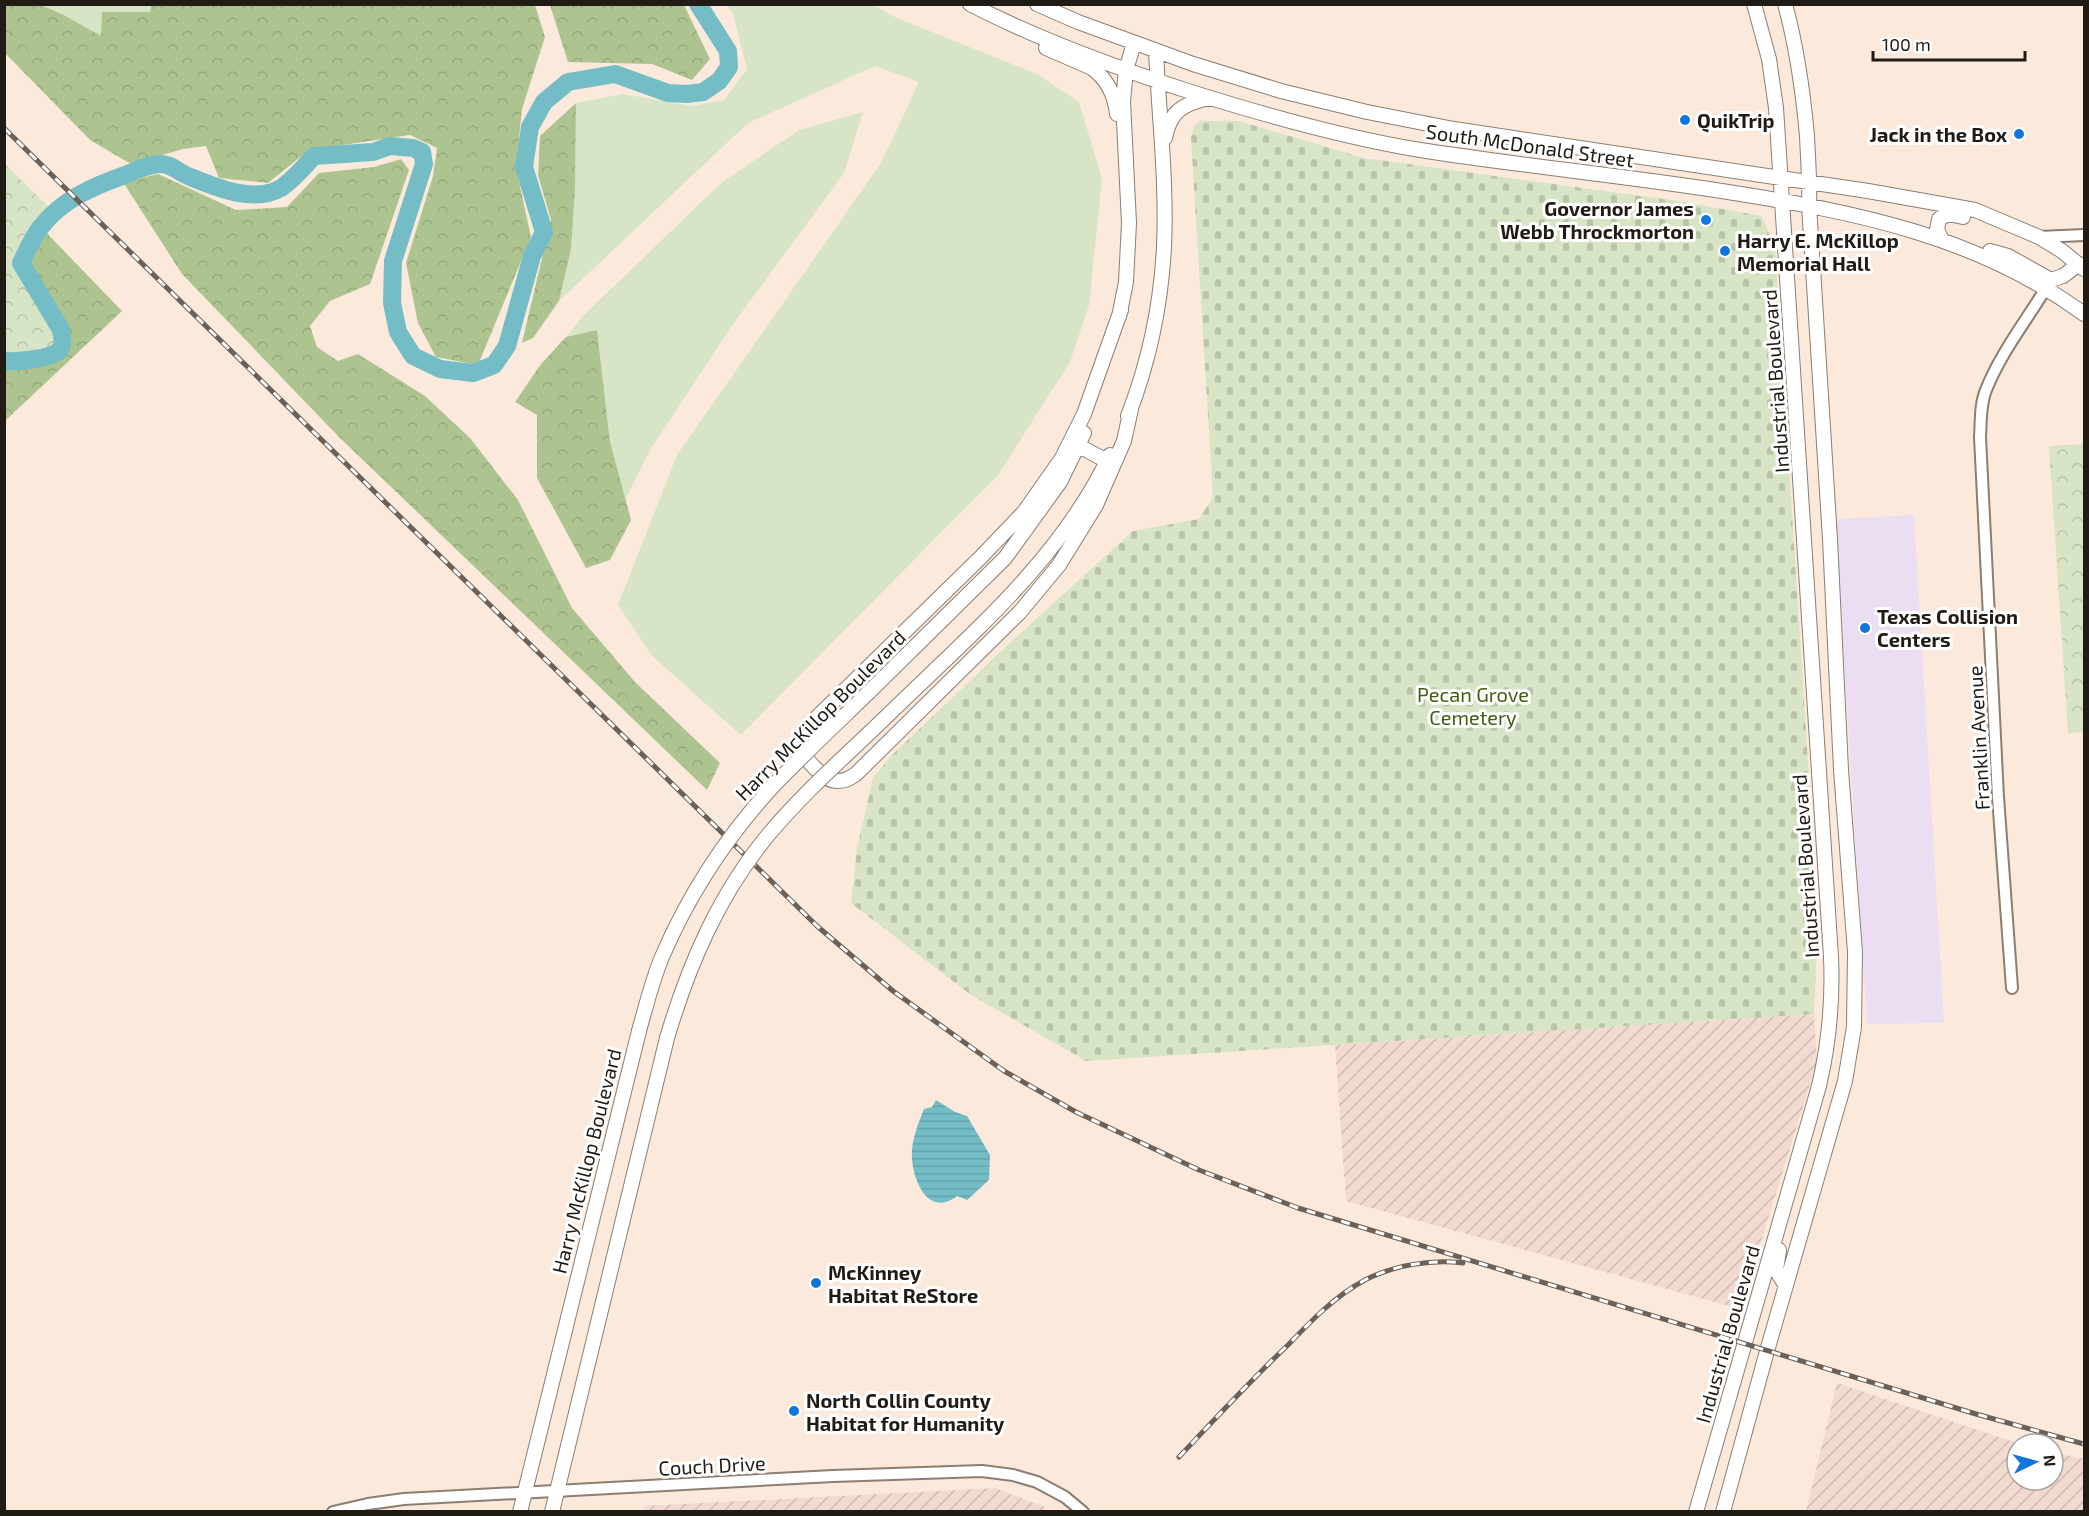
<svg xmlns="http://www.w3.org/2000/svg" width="2089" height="1516" font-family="'Exo 2',sans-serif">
<defs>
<pattern id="industrial-furrows" width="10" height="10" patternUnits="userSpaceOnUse" patternTransform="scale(1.5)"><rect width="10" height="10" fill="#f2dad0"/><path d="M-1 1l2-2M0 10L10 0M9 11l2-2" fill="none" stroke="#cfbab2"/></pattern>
<pattern id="forest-crowns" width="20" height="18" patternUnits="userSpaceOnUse" patternTransform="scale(1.5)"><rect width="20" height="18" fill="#aec490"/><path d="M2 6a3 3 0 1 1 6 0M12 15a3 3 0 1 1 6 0" fill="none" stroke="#95a87b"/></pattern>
<pattern id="cemetery-stones" width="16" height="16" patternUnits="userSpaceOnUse" patternTransform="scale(1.5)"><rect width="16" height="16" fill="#d7e4c5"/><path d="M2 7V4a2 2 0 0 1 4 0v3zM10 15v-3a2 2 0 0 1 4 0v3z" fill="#b8c3a8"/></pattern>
<pattern id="park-crowns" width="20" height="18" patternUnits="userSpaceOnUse" patternTransform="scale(1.5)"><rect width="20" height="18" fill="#d7e4c5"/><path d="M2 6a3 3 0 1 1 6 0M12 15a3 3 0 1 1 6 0" fill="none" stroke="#b8c3a8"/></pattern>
<pattern id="water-rules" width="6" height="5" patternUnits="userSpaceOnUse" patternTransform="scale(1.5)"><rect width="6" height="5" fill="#74bdc6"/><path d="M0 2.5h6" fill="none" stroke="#64a2a9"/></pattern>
</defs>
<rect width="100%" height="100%" fill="#fbeadc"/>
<path fill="#ebdef2" d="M 1914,515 L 1944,1023 L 1867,1024 L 1835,519 Z"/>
<path fill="url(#industrial-furrows)" d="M 1814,1014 L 1817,1062 L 1740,1309 L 1346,1201 L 1335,1045 Z
M 1837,1383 L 2020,1444 L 2017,1444 L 2017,1480 L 2053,1480 L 2053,1452 L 2084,1459 L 2084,1511 L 1806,1511 Z
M 995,1488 L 1045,1507 L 1045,1511 L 644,1511 L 644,1506 Z"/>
<path fill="#d7e4c5" d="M 41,5 L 151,5 L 150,12 L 101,37 L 64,15 Z
M 725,5 L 873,5 L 897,18 L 1037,74 L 1079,102 L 1102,179 L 1089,305 L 1070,362 L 998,475 L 741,735 L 652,656 L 618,605 L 677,455 L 881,163 L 919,82 L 875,66 L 748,123 L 559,301 L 571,249 L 575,189 L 576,103 L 623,94 L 692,106 L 724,100 L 747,69 L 733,13 Z
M 863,112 L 844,173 L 731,327 L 652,447 L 625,500 L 610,442 L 597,330 L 566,337 L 584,315 L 721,183 L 799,130 Z"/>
<path fill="url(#forest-crowns)" d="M 5,4 L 41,5 L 64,15 L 101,36 L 102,12 L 150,12 L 151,5 L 535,5 L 545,37 L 522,109 L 516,168 L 531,237 L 478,365 L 436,357 L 418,323 L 406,263 L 433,176 L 437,148 L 410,135 L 309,150 L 268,183 L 219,178 L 206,146 L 183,149 L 131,164 L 90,140 L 5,53 Z
M 550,5 L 684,5 L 710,59 L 692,80 L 652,64 L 568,62 Z
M 576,103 L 575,189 L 571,249 L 559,301 L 533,338 L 522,343 L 551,220 L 538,175 L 540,136 Z
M 401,159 L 409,170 L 370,284 L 330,301 L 310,326 L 317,347 L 338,361 L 358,354 L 425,396 L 470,438 L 518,500 L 572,608 L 635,682 L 720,763 L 707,790 L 339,437 L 182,274 L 123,182 L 158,174 L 236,210 L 287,207 L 319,173 L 374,167 Z
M 5,190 L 122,311 L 5,421 Z
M 597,330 L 610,442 L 631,520 L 610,560 L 586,568 L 537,478 L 537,415 L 515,402 L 541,364 L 566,337 Z"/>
<path fill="url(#cemetery-stones)" d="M 1200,121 L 1239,121 L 1364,158 L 1678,201 L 1762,216 L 1775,249 L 1816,887 L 1817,942 L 1814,1014 L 1086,1061 L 971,995 L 851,903 L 857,849 L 873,778 L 891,756 L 1014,639 L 1133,531 L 1199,519 L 1213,497 L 1191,137 L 1194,126 Z"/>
<path fill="url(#park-crowns)" d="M 4,163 L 54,212 L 40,225 L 20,263 C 29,283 61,321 62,339 C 62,344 60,348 56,352 L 31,359 L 15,361 L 5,360 Z
M 2084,444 L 2084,732 L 2068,733 L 2049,446 Z"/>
<path fill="url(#water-rules)" d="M 936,1100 L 955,1112 L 967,1116 L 990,1155 L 989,1180 L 967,1200 L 957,1196 C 926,1220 910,1174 912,1150 C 913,1137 919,1121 924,1109 L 932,1107 Z"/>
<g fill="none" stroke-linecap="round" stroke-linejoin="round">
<path stroke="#74bdc6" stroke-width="18" d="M 4,361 C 16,362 56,359 61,348 C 64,341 62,334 60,328 L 21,263 C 27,251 32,238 41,227 C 61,200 94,186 125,175 C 136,171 148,164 160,164 C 172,164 178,172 188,176 C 215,187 253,204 281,188 C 293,180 304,167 314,156 L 373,152 L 390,146 L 413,148 L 422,152 L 424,164 L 393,261 L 392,303 L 398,332 L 413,356 L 440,369 L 473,373 L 494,365 L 507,346 L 532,256 L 544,232 L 524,167 L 530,127 L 544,102 L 568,82 L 615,74 L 668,93 L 687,94 L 703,92 L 719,81 L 729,67 L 728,51 L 698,4"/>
<defs>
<path id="minor" d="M 2039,237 L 2084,235
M 2012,988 L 1998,797 L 1980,437 C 1981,422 1980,404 1986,390 C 2000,354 2026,321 2046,288
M 333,1512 L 368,1504 L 404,1499 L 833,1476 L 982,1471 L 1013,1475 L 1037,1482 L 1065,1497 L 1083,1512"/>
<path id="major" d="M 970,4 C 1039,40 1114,67 1188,91 C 1264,115 1341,137 1420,150 C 1523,166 1626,176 1728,192 C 1856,212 1977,236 2084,314
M 1037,4 L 1078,22 L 1193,64 L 1281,91 L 1367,112 L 1454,129 L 1868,191 L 1975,210 L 2039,237 L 2062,251 L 2084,269
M 1046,48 L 1092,68 C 1108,80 1115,95 1117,114
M 1165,138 C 1170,111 1183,104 1209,98
M 1942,240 L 1937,230 L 1939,219 L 1948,214 L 1963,217
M 1990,251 L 2008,256 L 2051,280 L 2063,276 L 2079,264
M 1121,310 L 1084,414 L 1062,458 L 1024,512 L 981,557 L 806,728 C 795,745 804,758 817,770 C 824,776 829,781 838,781 C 846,781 850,778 856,774 L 1020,612 L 1059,565 L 1096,505 L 1124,441 L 1131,409
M 1119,317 L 1126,282 L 1129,223 L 1123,101 L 1126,70 L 1134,43
M 1128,416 C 1149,362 1161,305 1164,247 C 1167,182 1159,116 1156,51
M 1079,446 L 1107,461
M 869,692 L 1005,558 L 1060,482 L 1084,433
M 889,714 C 970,635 1061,559 1110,455
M 1779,1250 L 1776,1270 L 1786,1286
M 520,1512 L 639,1031
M 552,1512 L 667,1038
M 1696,1512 L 1819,1086 C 1829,1043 1833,1001 1831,957 L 1776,108 L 1769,59 L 1754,4
M 1723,1512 L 1767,1351 L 1845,1081 L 1854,1027 L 1855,952 L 1841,770 L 1830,539 L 1809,205 C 1810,182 1808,160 1807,136 C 1803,91 1797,48 1785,4"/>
</defs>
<use href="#minor" stroke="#8c7e70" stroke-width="14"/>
<use href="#major" stroke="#8c7e70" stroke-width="16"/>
<use href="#minor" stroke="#fff" stroke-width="10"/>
<use href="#major" stroke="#fff" stroke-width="14"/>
<defs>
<path id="rail" d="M 4,128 L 817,926 L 893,991 L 1004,1071 L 1076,1112 L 1199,1170 L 1298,1208 L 1976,1414 L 2084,1444
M 1179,1457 C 1215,1419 1250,1381 1288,1345 C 1311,1321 1335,1296 1365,1280 C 1394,1265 1432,1259 1463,1263"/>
</defs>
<use href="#rail" stroke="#6b6159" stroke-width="5"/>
<use href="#rail" stroke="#fff" stroke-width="3" stroke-dasharray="9" stroke-linecap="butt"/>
<defs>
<path id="major-bridge" d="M 639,1031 C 646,1006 652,981 662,957 C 689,894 728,835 774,785 C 805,753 837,723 869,692
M 667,1038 C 689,964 719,894 769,834 C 805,791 849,753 889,714"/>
</defs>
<use href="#major-bridge" stroke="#8c7e70" stroke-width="16" stroke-linecap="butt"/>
<use href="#major-bridge" stroke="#fff" stroke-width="14"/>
</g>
<g fill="#1075dd" stroke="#fff" stroke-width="2">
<circle cx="1685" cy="120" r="6"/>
<circle cx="2019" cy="134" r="6"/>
<circle cx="1706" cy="220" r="6"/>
<circle cx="1725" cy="251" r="6"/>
<circle cx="1865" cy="628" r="6"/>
<circle cx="816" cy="1283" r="6"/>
<circle cx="794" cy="1411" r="6"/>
</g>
<g text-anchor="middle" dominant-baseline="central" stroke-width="6" stroke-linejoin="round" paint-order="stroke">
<g font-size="20" font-weight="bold" fill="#201b15" stroke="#fff" text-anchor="start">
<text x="1697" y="120">QuikTrip</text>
<text x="2007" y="134" text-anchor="end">Jack in the Box</text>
<text x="1694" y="208" text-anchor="end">Governor James<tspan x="1694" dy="23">Webb Throckmorton</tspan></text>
<text x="1737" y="240">Harry E. McKillop<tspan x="1737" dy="23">Memorial Hall</tspan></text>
<text x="1877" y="616">Texas Collision<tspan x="1877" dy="23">Centers</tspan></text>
<text x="828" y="1272">McKinney<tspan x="828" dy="23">Habitat ReStore</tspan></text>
<text x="806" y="1400">North Collin County<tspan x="806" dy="23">Habitat for Humanity</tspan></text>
</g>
<g font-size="20" fill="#201b15" stroke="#fff">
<text transform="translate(1530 145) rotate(8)">South McDonald Street</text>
<text transform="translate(1775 381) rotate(-94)">Industrial Boulevard</text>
<text transform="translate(820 715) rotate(-45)">Harry McKillop Boulevard</text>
<text transform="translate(1978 738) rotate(-93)">Franklin Avenue</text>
<text transform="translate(1805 866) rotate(-94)">Industrial Boulevard</text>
<text transform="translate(586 1161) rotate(-76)">Harry McKillop Boulevard</text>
<text transform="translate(1727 1334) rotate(-74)">Industrial Boulevard</text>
<text transform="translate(712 1465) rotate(-3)">Couch Drive</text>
</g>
<g font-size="20" fill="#445d11" stroke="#fff">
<text x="1473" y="694">Pecan Grove<tspan x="1473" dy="23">Cemetery</tspan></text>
</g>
</g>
<rect width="2089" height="1516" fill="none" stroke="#201b15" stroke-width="12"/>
<g transform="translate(2035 1462) rotate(85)"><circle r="28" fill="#ffffff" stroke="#a6a4a1" stroke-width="1.5"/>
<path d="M0-4.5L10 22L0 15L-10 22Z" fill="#1075dd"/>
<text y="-9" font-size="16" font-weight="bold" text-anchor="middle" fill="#201b15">N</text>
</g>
<path d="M1873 51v9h152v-9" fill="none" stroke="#201b15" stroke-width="3"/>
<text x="1882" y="51" font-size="18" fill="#201b15" stroke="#ffffff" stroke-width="4.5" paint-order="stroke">100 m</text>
</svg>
